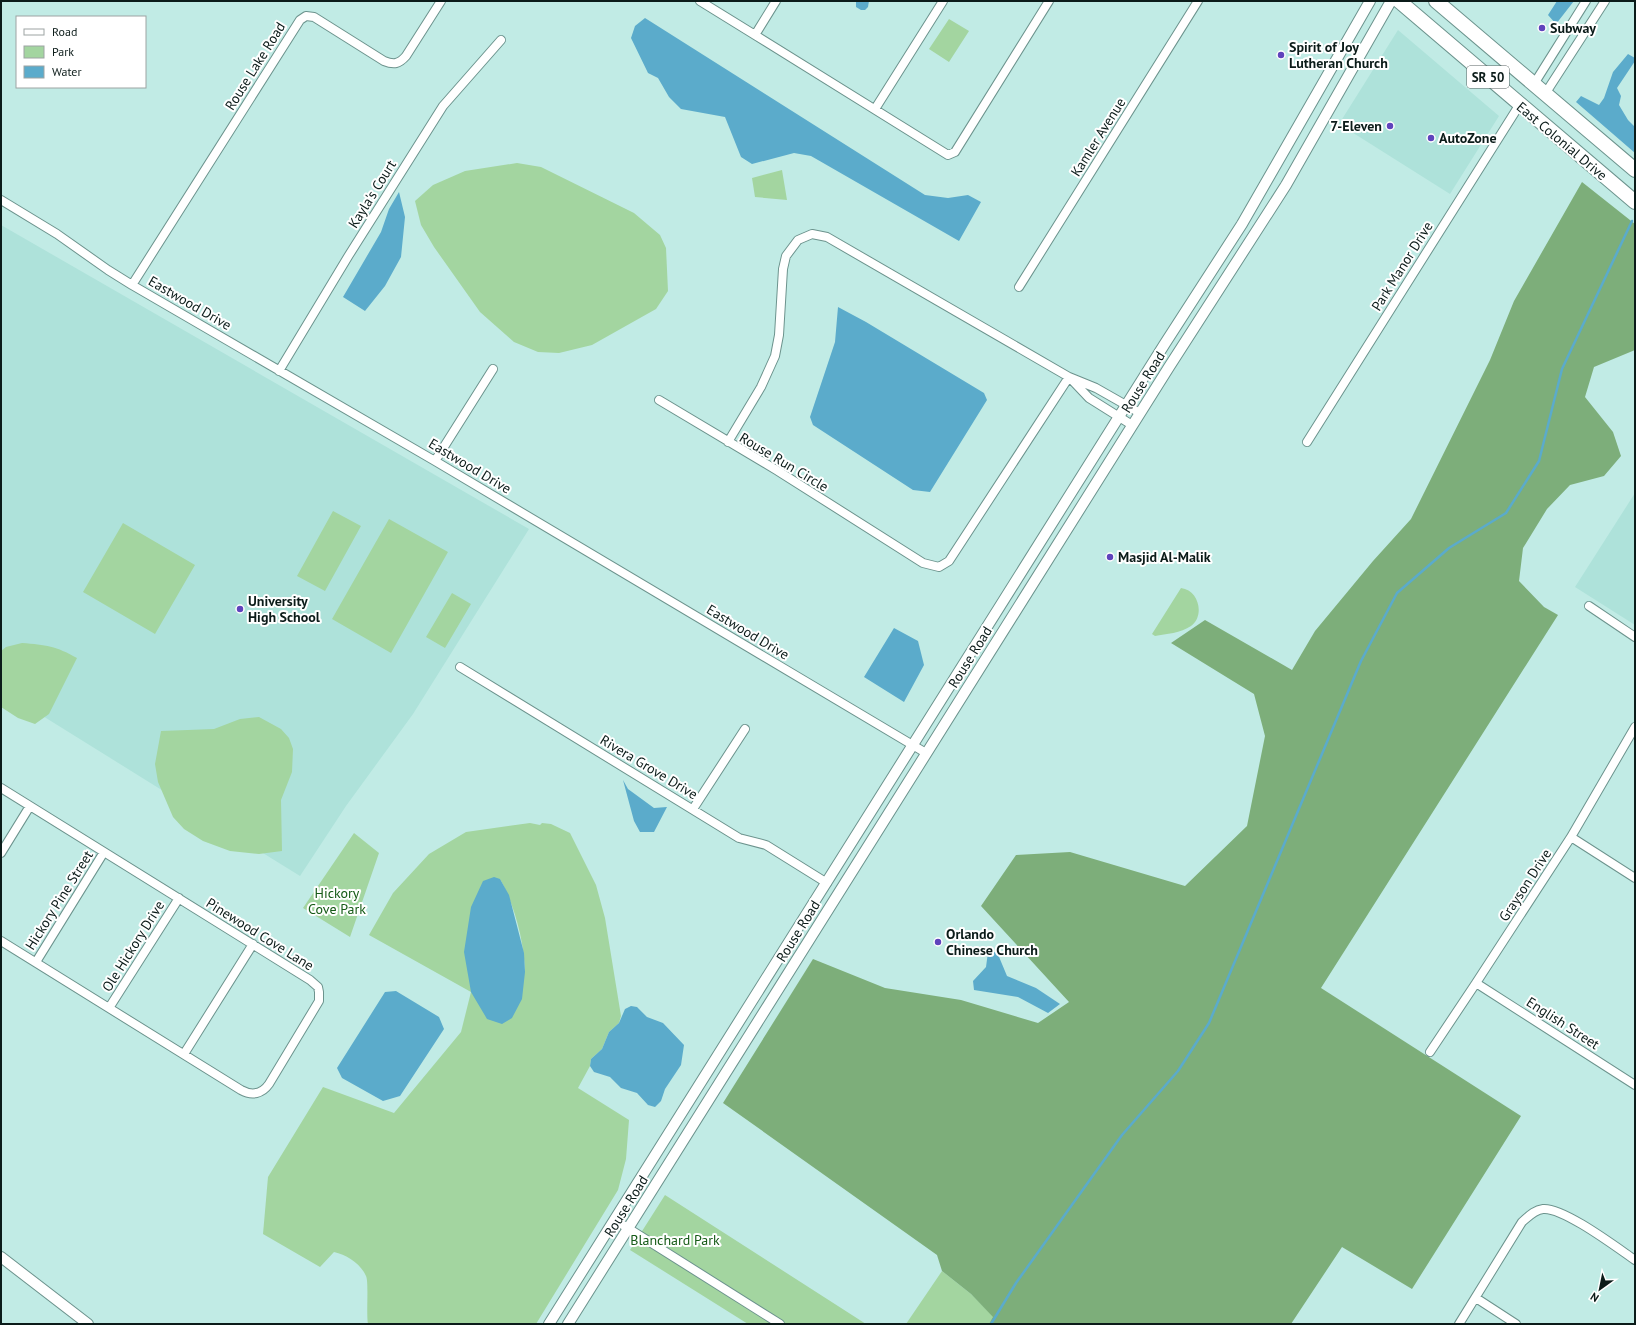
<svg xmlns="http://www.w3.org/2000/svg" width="1636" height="1325" font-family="'PT Sans',sans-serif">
<rect width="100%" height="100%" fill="#c1ebe5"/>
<path fill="#aee2da" d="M 1398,30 L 1499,116 L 1450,194 L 1339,124 Z
M 1,225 L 529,529 L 413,714 L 346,806 L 300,876 L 1,690 Z
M 1635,493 L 1635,625 L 1575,587 Z"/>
<path fill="#a3d5a0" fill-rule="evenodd" d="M 949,19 L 969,31 L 949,62 L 929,49 Z
M 517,163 L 541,167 L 634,213 L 660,235 L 666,248 L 668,291 L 656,309 L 592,345 L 559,353 L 538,352 L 514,342 L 480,312 L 434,247 L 421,225 L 415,201 L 433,185 L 465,171 Z
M 782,170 L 787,200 L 755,197 L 752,178 Z
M 333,511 L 361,526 L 325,591 L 297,576 Z
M 389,519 L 448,552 L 391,653 L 332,619 Z
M 123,523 L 195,565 L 155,634 L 83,592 Z
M 1181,588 C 1199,590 1205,616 1191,626 C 1181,633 1166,634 1155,636 L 1152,634 Z
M 452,593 L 471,604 L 445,648 L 426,637 Z
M 22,643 C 46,645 56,646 77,658 L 49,714 L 35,724 L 18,718 L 1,707 L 1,651 L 6,647 Z
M 259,717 L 281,729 L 289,738 L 293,749 L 292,772 L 281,800 L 282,851 L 259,854 L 230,851 L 203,841 L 184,829 L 173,817 L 158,782 L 155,764 L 161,731 L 214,729 L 240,719 Z
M 530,823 L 540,825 L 542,823 L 551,824 L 570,833 L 596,885 L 605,918 L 621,1016 L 619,1023 L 609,1032 L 602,1049 L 591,1059 L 590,1066 L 578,1088 L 629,1120 L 626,1159 L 618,1190 L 536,1324 L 368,1324 C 366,1314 369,1282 366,1276 C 361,1264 347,1255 334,1252 L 320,1267 L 263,1234 L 268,1177 L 323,1087 L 394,1113 L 461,1032 L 471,992 L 369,935 L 393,893 L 429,854 L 466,832 ZM 500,879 C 515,906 524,941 525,972 Z
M 354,833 L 379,853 L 350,937 L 303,908 Z
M 665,1195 L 866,1324 L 748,1324 L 630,1250 Z
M 942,1271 L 971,1294 L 994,1317 L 989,1324 L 906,1324 Z"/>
<path fill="#7dae7a" d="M 1582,182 L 1635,224 L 1635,350 L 1594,367 L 1585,397 L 1613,432 L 1621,456 L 1604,476 L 1570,485 L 1547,509 L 1523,548 L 1519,581 L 1544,607 L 1558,615 L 1321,988 L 1521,1116 L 1412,1289 L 1342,1247 L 1291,1324 L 989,1324 L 993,1317 L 971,1294 L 942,1271 L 937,1255 L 723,1103 L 813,959 L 885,988 L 961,1000 L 1038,1023 L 1069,1002 L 981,906 L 1016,855 L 1070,852 L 1185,886 L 1247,826 L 1265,736 L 1254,694 L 1171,643 L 1205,620 L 1292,670 L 1315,631 L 1373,561 L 1411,519 L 1490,360 L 1514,301 Z"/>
<path fill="#5babcb" d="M 856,1 L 869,1 L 868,7 L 865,10 L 861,10 L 856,7 Z
M 1557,1 L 1574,1 L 1556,24 L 1548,15 Z
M 645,18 L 925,195 L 948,198 L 968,195 L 981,202 L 959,241 L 811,156 L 794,153 L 752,164 L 741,157 L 725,117 L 681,109 L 669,97 L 658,78 L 648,73 L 631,38 L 635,26 Z
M 1628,54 L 1635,58 L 1635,61 L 1617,88 L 1621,96 L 1619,105 L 1628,120 L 1635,127 L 1635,153 L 1576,102 L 1581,96 L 1599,105 L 1604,98 L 1613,72 Z
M 399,192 L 405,217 L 401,257 L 385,286 L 365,311 L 343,297 L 381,232 L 389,209 Z
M 838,307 L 866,322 L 984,393 L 987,400 L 930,492 L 913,490 L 813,425 L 810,417 L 835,342 Z
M 894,628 L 918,641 L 924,665 L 904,702 L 864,677 Z
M 623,780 L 628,789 L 654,808 L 667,807 L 654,832 L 640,832 L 634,821 Z
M 494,877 L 500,879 L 509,895 L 524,953 L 525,972 L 522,999 L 512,1018 L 502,1024 L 487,1019 L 471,992 L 464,952 L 471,907 L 483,881 Z
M 988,952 L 997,952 L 1007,976 L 1036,988 L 1060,1004 L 1048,1013 L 1018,997 L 974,990 L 973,981 L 986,967 Z
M 396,991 L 439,1017 L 444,1029 L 400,1096 L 383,1101 L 342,1078 L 337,1068 L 385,992 Z
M 631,1006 L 637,1007 L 647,1017 L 663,1023 L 684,1045 L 681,1065 L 665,1089 L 661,1101 L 655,1107 L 648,1105 L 637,1093 L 621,1088 L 610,1077 L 594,1072 L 590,1066 L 591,1059 L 602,1049 L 609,1032 L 619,1023 L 625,1009 Z"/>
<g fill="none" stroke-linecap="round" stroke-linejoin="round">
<path stroke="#5babcb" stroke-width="2.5" d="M 991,1324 L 1016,1283 L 1122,1135 L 1178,1071 L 1209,1023 L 1361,661 L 1397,593 L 1449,548 L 1506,513 L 1539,461 L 1562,369 L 1632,221"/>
<defs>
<path id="minor" d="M 700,1 L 755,35
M 776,1 L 755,35 L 948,155 L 955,152 L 1049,1
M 1534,84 L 1586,1
M 1545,94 L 1605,1
M 875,109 L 943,1
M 1,200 L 57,234 L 108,270 L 132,285 L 435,461 L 926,753
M 132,285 L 300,20 L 306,16 L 314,17 L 384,61 C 394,65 399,64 406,56 L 441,1
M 1019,287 L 1198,1
M 279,371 L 349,255 L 443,106 L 501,40
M 1071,379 L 1089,398 L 1132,425
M 659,400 L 778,471 L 923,563 L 939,567 L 949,561 L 1069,377
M 728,442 L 761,387 L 775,356 L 779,335 L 783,269 L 786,256 L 798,240 L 812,234 L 827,237 L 1069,377 L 1096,388 L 1140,413
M 1307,442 L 1520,104
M 435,461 L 493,369
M 1589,606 L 1635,637
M 460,667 L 739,838 L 766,845 L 827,883
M 1,788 L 310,980 L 318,987 L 319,992 L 319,1001 L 269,1084 C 262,1094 252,1096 241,1090 L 1,941
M 693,809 L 745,729
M 1571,837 L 1635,878
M 1,853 L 30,806
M 36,962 L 104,852
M 1476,983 L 1635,1085
M 109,1008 L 179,898
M 1430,1052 L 1476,983 L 1571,837 L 1635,727
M 184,1054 L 253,944
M 615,1220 L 780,1324
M 1476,1298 L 1516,1324
M 1459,1324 L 1522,1222 C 1528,1217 1534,1210 1543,1209 C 1563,1207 1616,1247 1635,1260"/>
<path id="tertiary" d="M 1,1257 L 88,1324
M 549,1324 L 1164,345 L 1242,224 L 1370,1
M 568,1324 L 1169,367 L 1286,185 L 1391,1"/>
<path id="trunk" d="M 1399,1 L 1635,202
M 1436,1 L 1635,170"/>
</defs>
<use href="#minor" stroke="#6c938d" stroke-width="10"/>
<use href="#tertiary" stroke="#6c938d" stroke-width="12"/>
<use href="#trunk" stroke="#6c938d" stroke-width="16"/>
<use href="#minor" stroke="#fff" stroke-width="8"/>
<use href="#tertiary" stroke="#fff" stroke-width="10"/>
<use href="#trunk" stroke="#fff" stroke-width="14"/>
</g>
<g fill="#5f43bc" stroke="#fff" stroke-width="1.5">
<circle cx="1542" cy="28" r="4"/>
<circle cx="1281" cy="55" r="4"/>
<circle cx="1390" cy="126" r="4"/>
<circle cx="1431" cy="138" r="4"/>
<circle cx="1110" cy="557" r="4"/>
<circle cx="240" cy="609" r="4"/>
<circle cx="938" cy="942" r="4"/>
</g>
<g text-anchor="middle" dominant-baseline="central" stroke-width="4" stroke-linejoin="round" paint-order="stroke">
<rect fill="#fff" stroke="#545f5e" stroke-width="1" x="1467" y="66" width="42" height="22" rx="3"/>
<g font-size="13" font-weight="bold" fill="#0b1b19">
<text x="1488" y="77">SR 50</text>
</g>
<g font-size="14" font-weight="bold" fill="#0b1b19" stroke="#fff" text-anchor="start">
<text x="1550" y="28">Subway</text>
<text x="1289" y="47">Spirit of Joy<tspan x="1289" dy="16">Lutheran Church</tspan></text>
<text x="1382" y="126" text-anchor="end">7-Eleven</text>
<text x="1439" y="138">AutoZone</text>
<text x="1118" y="557">Masjid Al-Malik</text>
<text x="248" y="601">University<tspan x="248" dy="16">High School</tspan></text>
<text x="946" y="934">Orlando<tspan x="946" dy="16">Chinese Church</tspan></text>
</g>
<g font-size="14" fill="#0b1b19" stroke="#fff">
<text transform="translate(255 66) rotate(-58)">Rouse Lake Road</text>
<text transform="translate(1098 137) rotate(-58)">Kamler Avenue</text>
<text transform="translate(1562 141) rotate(40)">East Colonial Drive</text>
<text transform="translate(372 194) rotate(-58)">Kayla's Court</text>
<text transform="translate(1402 266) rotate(-58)">Park Manor Drive</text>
<text transform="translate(190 303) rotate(30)">Eastwood Drive</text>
<text transform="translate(1143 382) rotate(-58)">Rouse Road</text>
<text transform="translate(784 462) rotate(31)">Rouse Run Circle</text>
<text transform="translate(470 466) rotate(31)">Eastwood Drive</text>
<text transform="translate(748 632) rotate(31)">Eastwood Drive</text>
<text transform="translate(970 657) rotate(-58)">Rouse Road</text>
<text transform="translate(649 767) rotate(31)">Rivera Grove Drive</text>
<text transform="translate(1525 885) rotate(-57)">Grayson Drive</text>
<text transform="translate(59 900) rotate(-58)">Hickory Pine Street</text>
<text transform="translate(798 931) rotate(-58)">Rouse Road</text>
<text transform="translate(260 934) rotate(32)">Pinewood Cove Lane</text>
<text transform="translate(133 946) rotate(-58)">Ole Hickory Drive</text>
<text transform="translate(1563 1023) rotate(33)">English Street</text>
<text transform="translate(626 1206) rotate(-58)">Rouse Road</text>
</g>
<g font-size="14" fill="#155a16" stroke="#fff">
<text x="337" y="893">Hickory<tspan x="337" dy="16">Cove Park</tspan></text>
<text x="675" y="1240">Blanchard Park</text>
</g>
</g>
<rect width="1636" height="1325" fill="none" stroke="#0b1b19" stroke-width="4"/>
<rect x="16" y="16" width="130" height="72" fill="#ffffff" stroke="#9da4a3"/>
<rect x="24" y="29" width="20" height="6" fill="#ffffff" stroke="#9da4a3"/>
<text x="52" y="36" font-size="12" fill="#0b1b19">Road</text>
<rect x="24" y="46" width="20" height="12" fill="#a3d5a0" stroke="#9da4a3"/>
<text x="52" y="56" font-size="12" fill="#0b1b19">Park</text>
<rect x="24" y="66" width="20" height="12" fill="#5babcb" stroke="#9da4a3"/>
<text x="52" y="76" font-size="12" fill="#0b1b19">Water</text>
<g transform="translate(1600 1289) rotate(213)" stroke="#ffffff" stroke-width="3" paint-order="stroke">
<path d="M0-3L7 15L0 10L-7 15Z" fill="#0b1b19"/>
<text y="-6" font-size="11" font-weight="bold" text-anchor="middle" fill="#0b1b19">N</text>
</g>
</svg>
